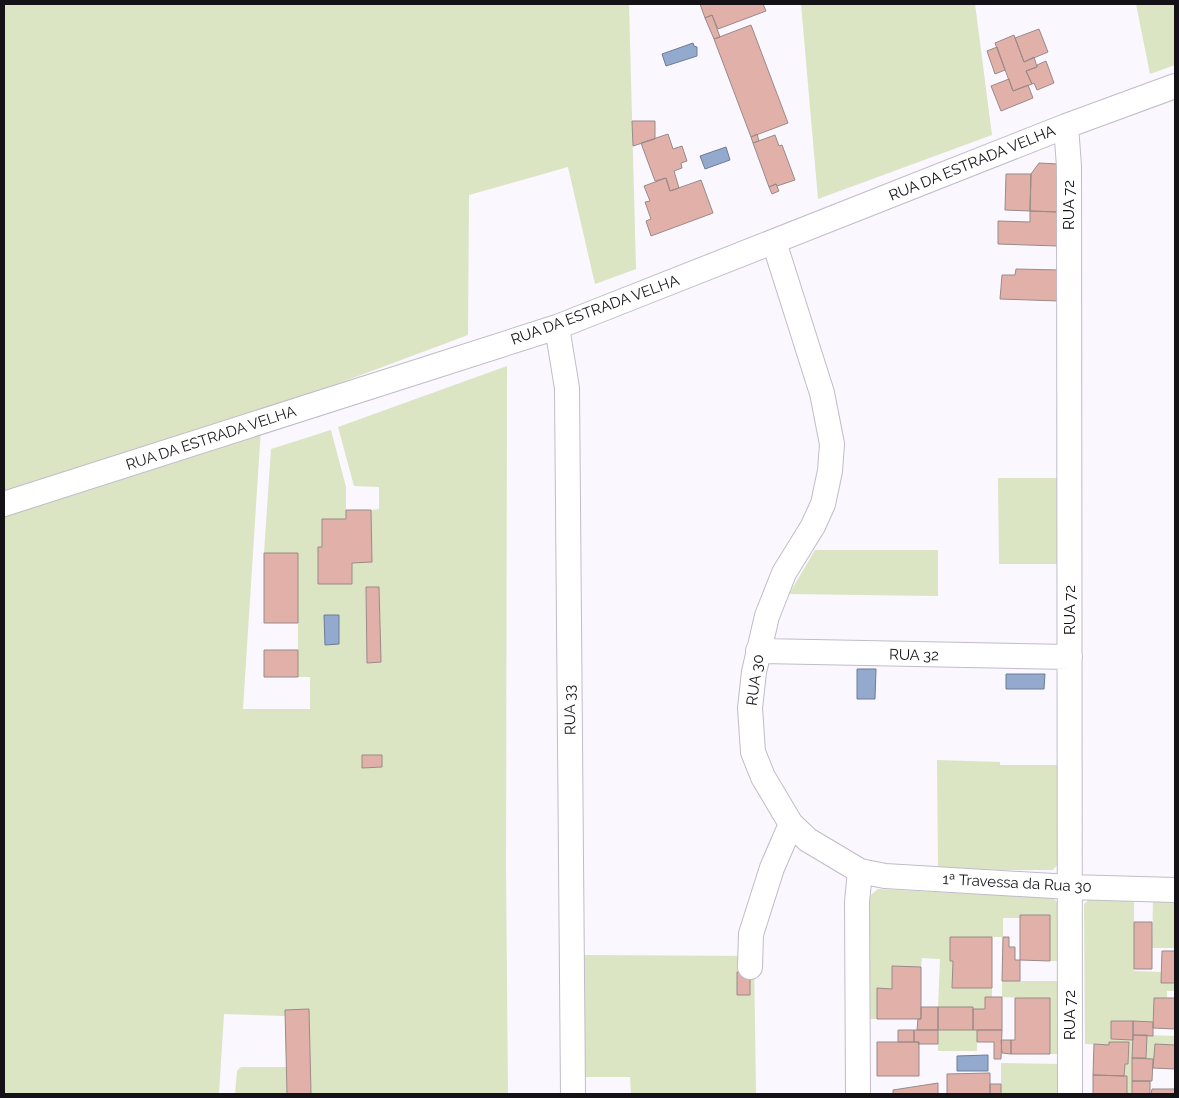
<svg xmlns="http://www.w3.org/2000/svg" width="1179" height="1098" font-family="Raleway,sans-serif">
<rect width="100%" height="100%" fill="#faf7fe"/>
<path fill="#dbe4c3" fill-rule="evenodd" d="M 4,4 L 629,4 L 636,269 L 595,284 L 568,167 L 469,195 L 468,335 L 262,412 L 243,709 L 310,709 L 310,677 L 298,677 L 298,553 L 264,553 L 271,449 L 331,430 L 346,487 L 346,519 L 322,547 L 318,547 L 318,584 L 352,584 L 352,563 L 372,562 L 371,510 L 379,509 L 379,487 L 354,486 L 338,427 L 507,366 L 506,869 L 508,1094 L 311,1094 L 308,1009 L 285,1010 L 285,1016 L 224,1014 L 219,1094 L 4,1094 ZM 366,587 L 379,588 L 380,662 L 367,663 ZM 362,755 L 382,755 L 382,767 L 362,768 Z
M 801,4 L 975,4 L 992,135 L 818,199 Z
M 1136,4 L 1175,4 L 1175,65 L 1150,74 Z
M 998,478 L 1059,478 L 1059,564 L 999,564 Z
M 815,550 L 938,550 L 938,596 L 789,594 Z
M 937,760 L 1000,762 L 1000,765 L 1059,765 L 1058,864 L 1053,870 L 1000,870 L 938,867 Z
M 878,889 L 1053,898 L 1059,904 L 1059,961 L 1050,961 L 1050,915 L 1021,915 L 1020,918 L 1003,918 L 1003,937 L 950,937 L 950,960 L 953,961 L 952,988 L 992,988 L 992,997 L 985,997 L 985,1009 L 973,1009 L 973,1007 L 938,1007 L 940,959 L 922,958 L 921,967 L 892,967 L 892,989 L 877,989 L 877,1019 L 867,1019 L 867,898 Z
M 1092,897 L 1134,899 L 1134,971 L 1161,972 L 1161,983 L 1175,983 L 1175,991 L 1167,991 L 1167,998 L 1154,998 L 1153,1022 L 1111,1021 L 1111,1039 L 1133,1040 L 1132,1094 L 1127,1094 L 1127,1077 L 1124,1076 L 1125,1064 L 1128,1064 L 1129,1042 L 1109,1042 L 1109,1045 L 1085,1044 L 1084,904 Z
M 1153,900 L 1175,901 L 1175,948 L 1152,948 Z
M 583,955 L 754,956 L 756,1094 L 631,1094 L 630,1077 L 584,1077 Z
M 1002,981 L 1059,981 L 1059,1054 L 1050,1054 L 1050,999 L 1002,997 Z
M 938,1030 L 977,1030 L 977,1051 L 938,1051 Z
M 1147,1035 L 1175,1036 L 1175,1045 L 1155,1044 L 1154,1059 L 1146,1059 Z
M 1001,1063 L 1059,1064 L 1059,1094 L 1001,1094 Z
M 241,1067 L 286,1067 L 287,1094 L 235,1094 L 237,1071 Z"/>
<path fill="#93a9cd" stroke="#6d7c96" d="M 693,43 L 694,46 L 697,47 L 697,56 L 666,66 L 662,54 Z
M 726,147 L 730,160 L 705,169 L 700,156 Z
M 324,615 L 339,615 L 339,644 L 325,645 Z
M 857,669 L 876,669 L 875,699 L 857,699 Z
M 1006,674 L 1045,674 L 1044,689 L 1006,689 Z
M 988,1055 L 988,1071 L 957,1071 L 957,1056 Z"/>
<path fill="#e1b0a9" stroke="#998a88" d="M 700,4 L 763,4 L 766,11 L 718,29 L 712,15 L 705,18 Z
M 712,15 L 720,37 L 714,39 L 705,18 Z
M 751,25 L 788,123 L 751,137 L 714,39 Z
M 1039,29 L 1048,52 L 1024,62 L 1015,38 Z
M 1014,35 L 1024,62 L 1034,57 L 1037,67 L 1026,71 L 1032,84 L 1013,91 L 995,43 Z
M 997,47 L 1005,70 L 995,74 L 987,51 Z
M 1046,61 L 1054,83 L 1037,90 L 1034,83 L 1032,84 L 1026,71 L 1037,67 L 1037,65 Z
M 1009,79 L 1013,91 L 1028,85 L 1033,98 L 1001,111 L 991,86 Z
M 632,121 L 655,121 L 655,139 L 633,146 Z
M 668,134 L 673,149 L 682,146 L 687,161 L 681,163 L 682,168 L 674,171 L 679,188 L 670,191 L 666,178 L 655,181 L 641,143 Z
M 757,134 L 759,141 L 753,143 L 751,137 Z
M 775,135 L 779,146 L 782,145 L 795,180 L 777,186 L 776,184 L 769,187 L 753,143 Z
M 1039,163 L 1059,164 L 1058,212 L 1030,211 L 1031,174 Z
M 1006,174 L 1031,174 L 1030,211 L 1005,210 Z
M 666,178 L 670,191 L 701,180 L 713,213 L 651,236 L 646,221 L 651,219 L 645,202 L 650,201 L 644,186 Z
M 776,184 L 779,191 L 772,194 L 769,187 Z
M 1030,211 L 1058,212 L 1057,246 L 998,244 L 998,221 L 1030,222 Z
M 1016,269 L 1059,270 L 1059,301 L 1000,299 L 1002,275 L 1015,275 Z
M 346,510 L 371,510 L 372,562 L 352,563 L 352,584 L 318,584 L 318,547 L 322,547 L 322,519 L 346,519 Z
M 264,553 L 298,553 L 298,623 L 264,623 Z
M 366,587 L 379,587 L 381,662 L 367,663 Z
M 264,650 L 298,650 L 298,677 L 264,677 Z
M 362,755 L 382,755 L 382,767 L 362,768 Z
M 1020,915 L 1050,915 L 1050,961 L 1020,960 Z
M 1134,922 L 1152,922 L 1152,969 L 1134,969 Z
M 950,937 L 992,937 L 992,988 L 952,988 L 953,961 L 950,961 Z
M 1003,937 L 1009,937 L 1009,947 L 1015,947 L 1015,960 L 1020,960 L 1020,981 L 1002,981 Z
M 1162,951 L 1175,951 L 1175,983 L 1161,983 Z
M 892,966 L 921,967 L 921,1019 L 877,1019 L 877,988 L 892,989 Z
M 737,972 L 750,973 L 750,995 L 737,995 Z
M 985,997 L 1002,997 L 1002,1030 L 973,1030 L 973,1009 L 985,1009 Z
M 1015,998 L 1050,998 L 1050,1054 L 1011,1054 L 1011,1040 L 1015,1040 Z
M 1154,998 L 1175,998 L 1175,1029 L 1153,1028 Z
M 921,1007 L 938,1007 L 938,1030 L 917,1030 L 918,1019 L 921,1019 Z
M 938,1007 L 973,1007 L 973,1030 L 938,1030 Z
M 309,1009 L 311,1094 L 287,1094 L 285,1010 Z
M 1111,1021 L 1133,1021 L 1133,1040 L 1111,1039 Z
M 1133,1021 L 1153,1022 L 1153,1036 L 1133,1035 Z
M 898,1030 L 914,1030 L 914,1042 L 898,1042 Z
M 914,1030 L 938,1030 L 938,1044 L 918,1044 L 919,1042 L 914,1042 Z
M 977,1030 L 1002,1030 L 1001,1059 L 994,1059 L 994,1042 L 977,1042 Z
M 1133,1035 L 1147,1035 L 1146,1058 L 1132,1058 Z
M 1001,1040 L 1011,1040 L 1011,1054 L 1002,1053 Z
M 877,1042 L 919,1042 L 919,1076 L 877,1076 Z
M 1109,1042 L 1129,1042 L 1128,1064 L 1125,1064 L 1124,1076 L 1093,1075 L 1094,1044 L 1109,1045 Z
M 1155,1044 L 1175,1045 L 1175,1069 L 1153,1068 Z
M 1132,1058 L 1153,1059 L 1152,1081 L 1132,1081 Z
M 990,1073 L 990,1094 L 947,1094 L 947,1074 Z
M 1093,1075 L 1127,1076 L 1127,1094 L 1093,1094 Z
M 1132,1081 L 1150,1081 L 1150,1094 L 1132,1094 Z
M 938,1083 L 938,1094 L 893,1094 L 893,1090 Z
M 990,1084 L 1001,1084 L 1001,1094 L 990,1094 Z
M 1152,1089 L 1175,1089 L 1175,1094 L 1151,1094 Z"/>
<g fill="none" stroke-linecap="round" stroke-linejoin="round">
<defs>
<path id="minor" d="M 1066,126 L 1069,166 L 1070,1094
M 774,242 L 822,393 L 832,444 L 830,471 L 823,504 L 813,526 L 784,573 L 767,616 L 754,672 L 750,708 L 753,752 L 763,777 L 791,824 L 808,840 L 860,871 L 885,876 L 1070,887 L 1175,890
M 557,327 L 567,388 L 573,1094
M 4,504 L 557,327 L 1066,126 L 1175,86
M 758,651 L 1070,657
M 750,967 L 751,934 L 772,868 L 791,824
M 858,1094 L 857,902 L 860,871"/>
</defs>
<use href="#minor" stroke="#c1bcc8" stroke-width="26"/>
<use href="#minor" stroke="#fff" stroke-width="24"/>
</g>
<g text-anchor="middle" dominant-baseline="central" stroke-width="4.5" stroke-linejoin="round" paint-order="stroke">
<g font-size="15" fill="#141216" stroke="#fff">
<text transform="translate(972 163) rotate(-22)">RUA DA ESTRADA VELHA</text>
<text transform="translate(1069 205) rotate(-90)">RUA 72</text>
<text transform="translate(595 310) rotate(-20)">RUA DA ESTRADA VELHA</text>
<text transform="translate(211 438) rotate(-18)">RUA DA ESTRADA VELHA</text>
<text transform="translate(1070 610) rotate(-90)">RUA 72</text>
<text transform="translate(914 655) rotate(1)">RUA 32</text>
<text transform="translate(755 680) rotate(-82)">RUA 30</text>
<text transform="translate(570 710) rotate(-91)">RUA 33</text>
<text transform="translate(1017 883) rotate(3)">1ª Travessa da Rua 30</text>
<text transform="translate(1070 1015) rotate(-90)">RUA 72</text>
</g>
</g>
<rect width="1179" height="1098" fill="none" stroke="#141216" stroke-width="10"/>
</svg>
